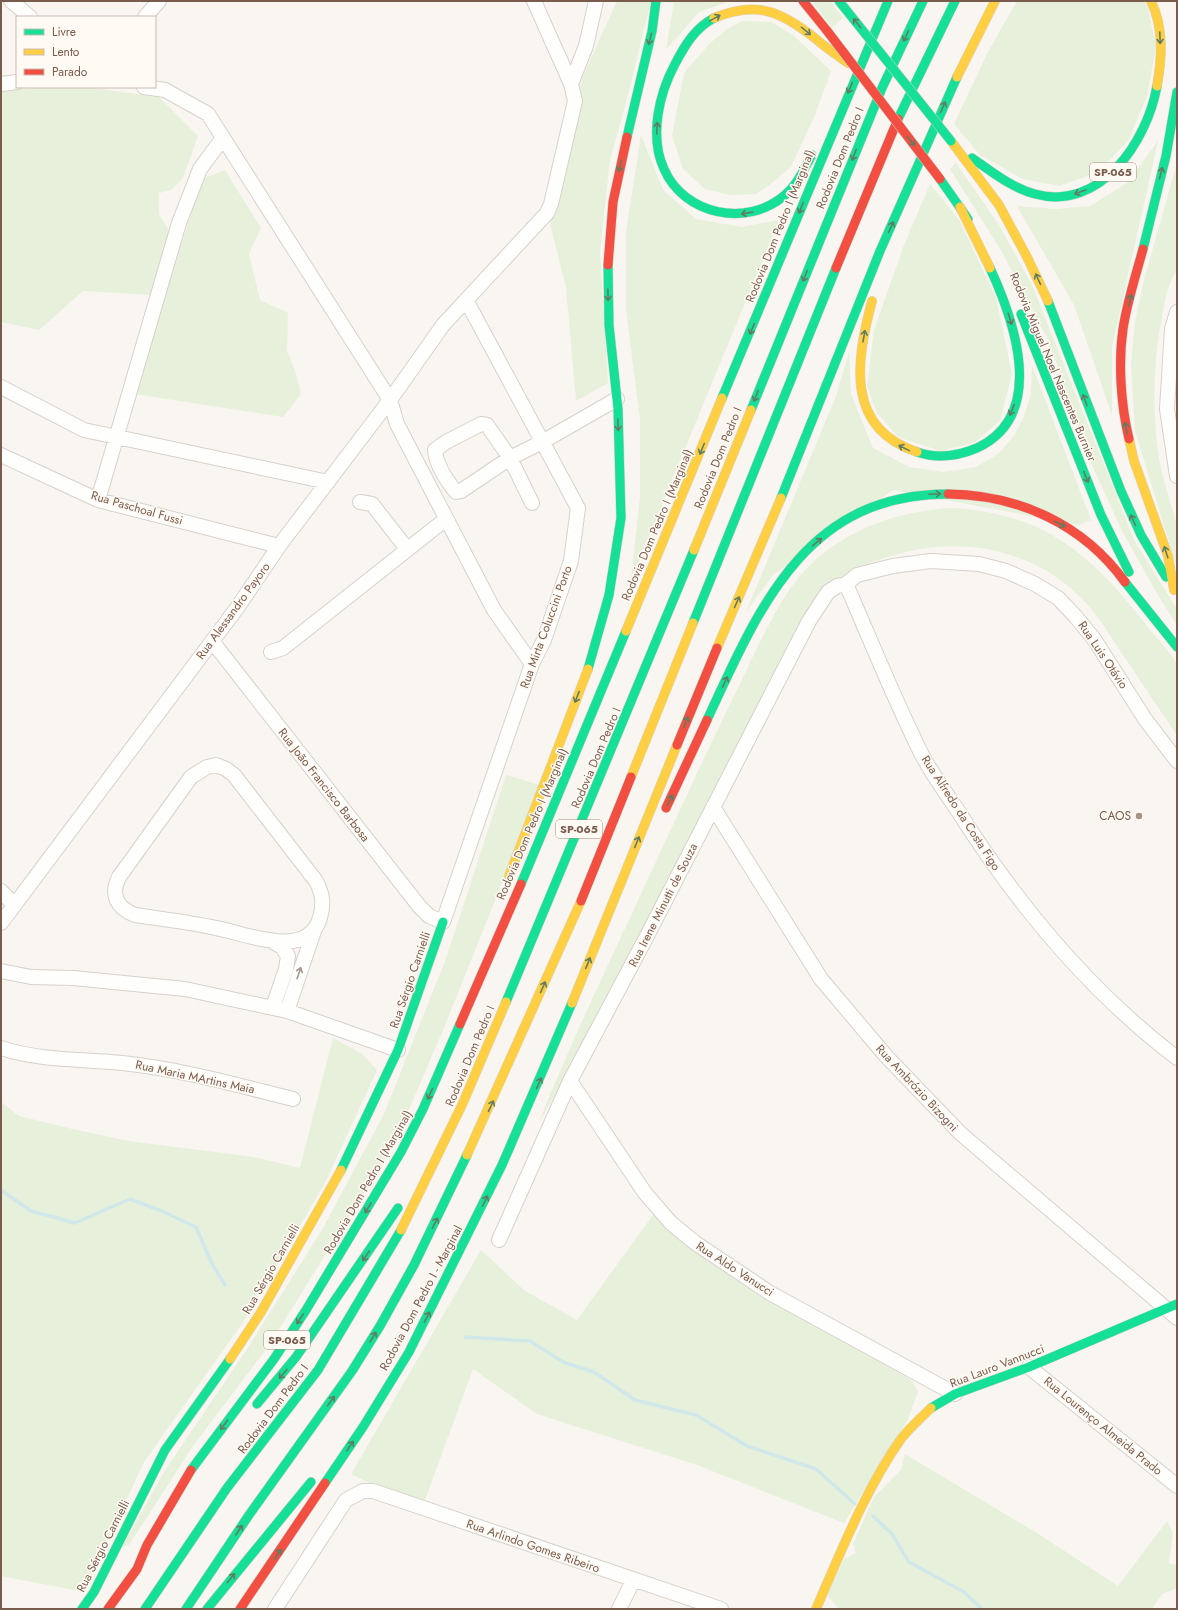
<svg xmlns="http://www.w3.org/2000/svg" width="1178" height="1610" font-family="Jost,sans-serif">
<rect width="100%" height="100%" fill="#f9f5f0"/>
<path fill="#e7f0db" d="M 617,1 L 651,1 L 626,103 L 610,160 L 600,252 L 608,383 L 576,401 L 566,287 L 550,224 L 583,76 Z
M 674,1 L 731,1 L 699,12 L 666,50 Z
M 812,1 L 830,1 L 843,18 L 832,28 Z
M 1017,1 L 1146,1 L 1156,46 L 1147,96 L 1128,141 L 1097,173 L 1059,186 L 1023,179 L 980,155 L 954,124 L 988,52 Z
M 742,21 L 771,22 L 793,35 L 831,71 L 815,115 L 791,167 L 772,183 L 756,194 L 730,195 L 705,189 L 683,169 L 672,135 L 684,73 L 709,44 L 727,29 Z
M 47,87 L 85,87 L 159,97 L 198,136 L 183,178 L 171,190 L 159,193 L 159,214 L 170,232 L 152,295 L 83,291 L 39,330 L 1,322 L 1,91 Z
M 641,135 L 663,190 L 696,219 L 742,227 L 779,220 L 631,580 L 640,497 L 640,419 L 626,310 L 626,232 Z
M 1158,141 L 1112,347 L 1112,415 L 1074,305 L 1017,206 L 1056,209 L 1090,206 L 1127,183 Z
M 956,163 L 999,225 L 1032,285 L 1135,542 L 1177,609 L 1177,625 L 1159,597 L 1122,531 L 1091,463 L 1049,342 L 1002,252 L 950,169 Z
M 1177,163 L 1177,270 C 1167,284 1164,305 1161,322 C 1153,367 1152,413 1159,458 C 1163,481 1171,503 1177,526 C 1178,539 1177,555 1177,568 L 1135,431 L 1131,364 L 1135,321 L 1144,280 Z
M 225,170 L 261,228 L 249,254 L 260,300 L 288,313 L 287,352 L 295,370 L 301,394 L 283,417 L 134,394 L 202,179 Z
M 930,184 L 960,221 L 996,298 L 1012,374 L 1000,421 L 974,443 L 940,451 L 898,437 L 877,413 L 867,386 L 874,330 L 904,245 Z
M 849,352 L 851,394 L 873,448 L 909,467 L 944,472 L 976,467 L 998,454 L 1014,436 L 1024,416 L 1031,394 L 1032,365 L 1091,520 L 1079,525 L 893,490 L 774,574 L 746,612 L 836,396 Z
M 952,508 C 1045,513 1093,556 1147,626 C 1153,634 1175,657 1177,665 C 1178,670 1177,678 1177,683 C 1177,700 1177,718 1177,735 C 1158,708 1140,680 1121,652 C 1110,636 1100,618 1086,603 C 1041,553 970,536 906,552 C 859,563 828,581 800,621 L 691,840 L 572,1067 L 539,1122 C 566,1054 597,988 628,922 C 658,857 688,792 719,727 C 731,702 744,676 756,650 C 772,619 785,590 810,565 C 849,528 899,511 952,508 Z
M 506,775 L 539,785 L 494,903 L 441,1035 L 394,1144 L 270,1344 L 193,1446 L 129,1545 L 122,1547 L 164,1472 L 249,1346 L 323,1228 L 384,1114 L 447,956 Z
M 333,1038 L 362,1054 L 377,1070 L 325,1183 L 246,1318 L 144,1462 L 84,1592 L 1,1576 L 1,1102 L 19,1116 L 68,1128 L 128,1141 L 254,1157 L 300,1168 Z
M 658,1208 L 770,1293 L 912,1381 L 918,1392 L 907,1421 L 844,1523 L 697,1465 L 537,1414 L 473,1369 L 422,1508 L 351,1474 L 481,1250 L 525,1291 L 577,1320 Z
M 905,1454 L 1037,1533 L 1118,1586 L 1167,1521 L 1173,1533 L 1169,1563 L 1177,1565 L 1177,1588 L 1162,1594 L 1152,1609 L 839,1609 L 827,1595 L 844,1559 L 856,1553 L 853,1544 L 874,1497 L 901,1470 Z"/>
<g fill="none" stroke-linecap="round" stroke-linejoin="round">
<path stroke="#d0e8ea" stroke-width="3.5" d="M 1,1190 L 31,1211 L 75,1223 L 130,1199 L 164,1212 L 196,1227 L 212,1264 L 225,1285
M 465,1337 L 530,1341 L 563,1362 L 594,1372 L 635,1400 L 696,1415 L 747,1446 L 816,1469 L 855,1504
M 873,1516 L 892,1534 L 909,1562 L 964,1592 L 982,1609"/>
<defs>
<path id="street" d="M 11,1 L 30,17
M 145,17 L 159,1
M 1,84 L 17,82
M 571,84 L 586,46 L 596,1
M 144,87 L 165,90 L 208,114 L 390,400 L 397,424 L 494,610 L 532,664
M 1177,312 L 1172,329 L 1167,409 L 1177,476
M 1,387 L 84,430 L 328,482
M 481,424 L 487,425 L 510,458 L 461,491 L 456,492 C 447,481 436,464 435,450 L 446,442 Z
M 1,455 L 98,500 L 279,546
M 98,500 L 179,223 L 200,169 L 223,138
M 360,502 L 372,504 L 407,549
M 532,503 L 510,458 L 542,442 L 617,399
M 846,584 C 871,641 894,699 922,755 C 932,774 946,793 958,811 C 1017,904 1089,991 1177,1058
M 212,641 L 419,906 L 429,916 L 443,922 L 532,664 L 544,640 L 571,561 L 578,508 L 466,300
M 271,652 L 283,648 L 446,519
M 216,765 L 226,769 L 234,775 L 316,881 C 323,894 324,904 320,918 C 307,961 245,933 216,928 C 189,922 162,919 135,915 C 117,908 110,895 119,877 L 191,777 L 207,767 Z
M 713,807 L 821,979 L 886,1056 L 960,1133 L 1177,1318
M 1,891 L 14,905
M 1,923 L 237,608 L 279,546 L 390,400 L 443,325 L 547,213 L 551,204 L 575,101 L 571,84 L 534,1
M 273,942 L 282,947 L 288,956 L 286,969 L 273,1007
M 1,971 L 31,977 L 73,978 L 185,989 L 287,1011 L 398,1050
M 287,1011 L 315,928
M 1,1048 C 40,1061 82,1059 122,1063 C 180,1069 237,1085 293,1099
M 570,1081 L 645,1193 L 671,1223 L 694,1242 L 770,1293 L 955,1394
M 499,1240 L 570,1081 L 647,936 L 809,621 L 828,592 L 837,586 L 846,584 L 857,575 L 893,566 L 931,561 L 979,564 L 1006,571 L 1035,584 L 1058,598 L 1076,617 L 1094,639 L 1145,719 L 1177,761
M 1029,1367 L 1177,1486
M 275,1609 L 346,1500 L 363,1491 L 373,1491 L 721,1609
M 619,1609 L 633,1581"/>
<path id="fast" d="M 714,18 C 695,28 685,45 675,64 C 659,94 649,136 664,169 C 684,215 747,228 785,195 C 797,185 804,169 812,155
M 898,119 L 955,1
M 627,137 L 652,31 L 656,1
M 972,158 C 992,172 1012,188 1035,194 C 1100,212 1147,142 1157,86
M 940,179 L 968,219
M 1143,249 L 1166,156 L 1177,92
M 1048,301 L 1121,491 L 1141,535 L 1166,577
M 1021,314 L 1101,515 L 1129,572
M 722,398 L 888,1
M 751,410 L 882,88 L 923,1
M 917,452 C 937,459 958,456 977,448 C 1048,415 1014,320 990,268
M 781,498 L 880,251 L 957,77
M 1125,582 L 1177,647
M 693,623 L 836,268
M 588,669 L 609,595 L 621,518 L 618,409 L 609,325 L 608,265
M 707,720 C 759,608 805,494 948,494
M 521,884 L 626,631
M 506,1002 L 694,550
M 341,1170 L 398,1050 L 443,922
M 257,1404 L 296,1357 L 398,1208
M 931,1408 L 955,1394 L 1029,1367 L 1177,1304
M 191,1470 L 274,1359 L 306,1310 L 401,1152 L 423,1109 L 460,1024
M 325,1483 L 363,1427 L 409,1352 L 502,1165 L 572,1003
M 82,1609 L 94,1592 L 165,1450 L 230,1359
M 145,1609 L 227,1488 L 318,1370 L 401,1230
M 186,1609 L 249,1515 L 352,1371 L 380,1326 L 414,1265 L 467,1155
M 207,1609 L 311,1482"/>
<path id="slow" d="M 1151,1 C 1164,28 1162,58 1157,86
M 714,18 C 758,0 782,12 816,39 C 826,48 837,55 848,63
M 957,77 L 995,1
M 951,141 L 999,205 L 1027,257 L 1048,301
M 960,207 L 990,268
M 872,301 C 856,361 845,428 917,452
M 1129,439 L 1134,461 L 1168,556 L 1174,590
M 694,550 L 751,410
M 626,631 L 722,398
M 717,648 L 781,498
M 631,777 L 693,623
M 509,876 L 588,669
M 572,1003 L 677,745
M 467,1155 L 581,901
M 401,1230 L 462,1105 L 506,1002
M 230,1359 L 261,1312 L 341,1170
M 816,1609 C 840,1554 866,1488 901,1439 C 909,1428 921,1418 931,1408"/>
<path id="jam" d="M 803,1 L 828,32
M 608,265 L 613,202 L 627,137
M 836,268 L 898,119
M 1129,439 C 1121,406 1118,363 1123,329 C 1127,302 1136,275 1143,249
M 948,494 C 1019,495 1083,524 1125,582
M 677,745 L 717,648
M 666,808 L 707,720
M 581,901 L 631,777
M 460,1024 L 521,884
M 108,1609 L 137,1569 L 147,1545 L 191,1470
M 240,1609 L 325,1483"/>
</defs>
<use href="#street" stroke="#d7d1cb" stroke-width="16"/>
<use href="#fast" stroke="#d9d2cb" stroke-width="10"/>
<use href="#slow" stroke="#d9d2cb" stroke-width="10"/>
<use href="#jam" stroke="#d9d2cb" stroke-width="10"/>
<use href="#street" stroke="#fefefd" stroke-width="14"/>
<use href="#fast" stroke="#16e098" stroke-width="9"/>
<use href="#slow" stroke="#ffcf43" stroke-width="9"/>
<use href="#jam" stroke="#f24e42" stroke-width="9"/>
<defs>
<path id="fast-bridge" d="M 839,1 L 951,141"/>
<path id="jam-bridge" d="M 828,32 L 940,179"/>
</defs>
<use href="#fast-bridge" stroke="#dad1cc" stroke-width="10" stroke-linecap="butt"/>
<use href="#jam-bridge" stroke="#dad1cc" stroke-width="10" stroke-linecap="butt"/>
<use href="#fast-bridge" stroke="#16e098" stroke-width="9"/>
<use href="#jam-bridge" stroke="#f24e42" stroke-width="9"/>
</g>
<defs><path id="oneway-shaft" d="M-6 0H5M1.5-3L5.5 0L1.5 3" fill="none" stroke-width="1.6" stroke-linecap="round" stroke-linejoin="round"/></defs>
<g stroke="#617d60">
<use href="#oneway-shaft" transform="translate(715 18) rotate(-29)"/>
<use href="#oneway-shaft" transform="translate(857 23) rotate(-129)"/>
<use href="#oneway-shaft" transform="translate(806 31) rotate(39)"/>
<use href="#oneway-shaft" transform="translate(906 36) rotate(115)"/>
<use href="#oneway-shaft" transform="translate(1160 38) rotate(88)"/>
<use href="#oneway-shaft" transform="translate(650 39) rotate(104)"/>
<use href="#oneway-shaft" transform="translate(850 88) rotate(113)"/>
<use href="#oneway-shaft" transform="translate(943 107) rotate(-66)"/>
<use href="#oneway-shaft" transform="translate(657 128) rotate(-87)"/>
<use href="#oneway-shaft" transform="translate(911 141) rotate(52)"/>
<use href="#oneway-shaft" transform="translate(854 155) rotate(112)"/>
<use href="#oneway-shaft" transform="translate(620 166) rotate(101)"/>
<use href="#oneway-shaft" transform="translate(1161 173) rotate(-75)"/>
<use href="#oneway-shaft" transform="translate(1080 192) rotate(160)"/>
<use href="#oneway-shaft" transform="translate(801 208) rotate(112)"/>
<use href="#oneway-shaft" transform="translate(747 213) rotate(170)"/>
<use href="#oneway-shaft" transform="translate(891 227) rotate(-66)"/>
<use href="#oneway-shaft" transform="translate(805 276) rotate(112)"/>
<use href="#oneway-shaft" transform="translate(1038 279) rotate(-115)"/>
<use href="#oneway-shaft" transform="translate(608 295) rotate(89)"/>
<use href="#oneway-shaft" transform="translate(1130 300) rotate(-77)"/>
<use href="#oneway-shaft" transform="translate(1010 319) rotate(72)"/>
<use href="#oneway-shaft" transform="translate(752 329) rotate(112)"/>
<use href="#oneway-shaft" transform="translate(864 336) rotate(-80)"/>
<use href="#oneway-shaft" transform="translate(756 396) rotate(112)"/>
<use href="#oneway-shaft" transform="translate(1085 400) rotate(-109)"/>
<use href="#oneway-shaft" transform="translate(1012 410) rotate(112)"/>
<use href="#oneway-shaft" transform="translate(618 425) rotate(88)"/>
<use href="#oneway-shaft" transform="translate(1126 428) rotate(-103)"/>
<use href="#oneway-shaft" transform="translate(904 448) rotate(-154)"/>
<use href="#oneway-shaft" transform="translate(702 449) rotate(112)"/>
<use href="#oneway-shaft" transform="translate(1086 477) rotate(68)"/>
<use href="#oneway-shaft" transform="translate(935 494) rotate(-3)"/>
<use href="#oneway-shaft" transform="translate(1133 520) rotate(-115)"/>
<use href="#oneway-shaft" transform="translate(1060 524) rotate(27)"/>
<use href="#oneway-shaft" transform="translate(817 542) rotate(-40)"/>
<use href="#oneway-shaft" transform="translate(1166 552) rotate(-108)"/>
<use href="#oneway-shaft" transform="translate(737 602) rotate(-66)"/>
<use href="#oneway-shaft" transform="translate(725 682) rotate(-65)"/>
<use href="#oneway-shaft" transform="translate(577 697) rotate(111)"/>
<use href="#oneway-shaft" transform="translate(686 722) rotate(-68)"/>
<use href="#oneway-shaft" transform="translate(670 800) rotate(-65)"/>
<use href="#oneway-shaft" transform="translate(637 842) rotate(-68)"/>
<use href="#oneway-shaft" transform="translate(588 963) rotate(-68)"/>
<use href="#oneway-shaft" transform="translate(543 987) rotate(-66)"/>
<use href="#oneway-shaft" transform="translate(539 1083) rotate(-66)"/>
<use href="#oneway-shaft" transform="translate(430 1094) rotate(114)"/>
<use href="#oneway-shaft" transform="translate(491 1106) rotate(-65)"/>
<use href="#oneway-shaft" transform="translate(485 1201) rotate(-64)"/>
<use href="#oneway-shaft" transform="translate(368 1208) rotate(121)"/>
<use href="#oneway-shaft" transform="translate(435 1223) rotate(-63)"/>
<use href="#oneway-shaft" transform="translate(366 1256) rotate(124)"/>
<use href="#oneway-shaft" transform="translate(427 1317) rotate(-63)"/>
<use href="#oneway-shaft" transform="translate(300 1319) rotate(124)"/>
<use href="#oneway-shaft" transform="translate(373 1337) rotate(-58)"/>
<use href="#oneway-shaft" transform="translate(283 1374) rotate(130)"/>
<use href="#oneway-shaft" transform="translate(331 1401) rotate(-54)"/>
<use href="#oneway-shaft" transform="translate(224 1425) rotate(127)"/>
<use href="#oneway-shaft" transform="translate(350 1446) rotate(-56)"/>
<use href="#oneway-shaft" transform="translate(239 1530) rotate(-57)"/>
<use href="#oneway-shaft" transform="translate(278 1554) rotate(-56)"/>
<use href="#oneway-shaft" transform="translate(231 1578) rotate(-51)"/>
</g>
<use stroke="#a8958b" href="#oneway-shaft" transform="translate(299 973) rotate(-72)"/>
<circle fill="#a69286" stroke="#fffaf3" stroke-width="1.5" cx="1139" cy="816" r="4"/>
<g text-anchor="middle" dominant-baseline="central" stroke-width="3" stroke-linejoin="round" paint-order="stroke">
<g fill="#fffaf3" stroke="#a28b7f" stroke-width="1">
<rect x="1090" y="163" width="46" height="18" rx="3"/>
<rect x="556" y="820" width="46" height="18" rx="3"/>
<rect x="264" y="1331" width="46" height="18" rx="3"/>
</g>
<g font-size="11" font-weight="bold" fill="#7a5c4d">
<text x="1113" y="172">SP-065</text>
<text x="579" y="829">SP-065</text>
<text x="287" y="1340">SP-065</text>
</g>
<g font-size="12" fill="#7a5c4d" stroke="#fffaf3">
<text transform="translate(840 158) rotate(-68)">Rodovia Dom Pedro I</text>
<text transform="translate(780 226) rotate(-68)">Rodovia Dom Pedro I (Marginal)</text>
<text transform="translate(1053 367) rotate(67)">Rodovia Miguel Noel Nascentes Burnier</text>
<text transform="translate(718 458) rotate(-68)">Rodovia Dom Pedro I</text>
<text transform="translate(137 508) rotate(16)">Rua Paschoal Fussi</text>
<text transform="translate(657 525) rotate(-67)">Rodovia Dom Pedro I (Marginal)</text>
<text transform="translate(233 611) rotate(-54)">Rua Alessandro Payoro</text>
<text transform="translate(546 627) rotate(-70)">Rua Mirta Coluccini Porto</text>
<text transform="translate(1103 655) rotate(56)">Rua Luis Otávio</text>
<text transform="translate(596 758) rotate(-67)">Rodovia Dom Pedro I</text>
<text transform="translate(324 785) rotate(52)">Rua João Francisco Barbosa</text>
<text transform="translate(961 813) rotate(57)">Rua Alfredo da Costa Figo</text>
<text transform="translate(532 824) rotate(-67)">Rodovia Dom Pedro I (Marginal)</text>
<text transform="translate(663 905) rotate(-63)">Rua Irene Minutti de Souza</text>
<text transform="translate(410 980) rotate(-71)">Rua Sérgio Carnielli</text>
<text transform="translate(470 1056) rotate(-67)">Rodovia Dom Pedro I</text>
<text transform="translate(195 1077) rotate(12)">Rua Maria MArtins Maia</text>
<text transform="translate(917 1088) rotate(47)">Rua Ambrózio Bizogni</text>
<text transform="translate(368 1182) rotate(-60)">Rodovia Dom Pedro I (Marginal)</text>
<text transform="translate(271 1269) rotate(-60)">Rua Sérgio Carnielli</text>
<text transform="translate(735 1269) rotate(33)">Rua Aldo Vanucci</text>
<text transform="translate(421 1298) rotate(-62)">Rodovia Dom Pedro I - Marginal</text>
<text transform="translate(997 1366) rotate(-21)">Rua Lauro Vannucci</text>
<text transform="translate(273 1409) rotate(-53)">Rodovia Dom Pedro I</text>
<text transform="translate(1103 1426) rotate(39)">Rua Lourenço Almeida Prado</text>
<text transform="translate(103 1546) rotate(-63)">Rua Sérgio Carnielli</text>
<text transform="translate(533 1546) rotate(19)">Rua Arlindo Gomes Ribeiro</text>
</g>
<g font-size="12" fill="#7a5c4d" stroke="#fffaf3" text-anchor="end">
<text x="1131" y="816">CAOS</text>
</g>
</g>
<rect width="1178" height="1610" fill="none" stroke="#7a5c4d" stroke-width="4"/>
<rect x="16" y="16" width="140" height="72" fill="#fffaf3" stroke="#cabbb1"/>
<rect x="24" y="29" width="20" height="6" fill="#16e098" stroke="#cabbb1"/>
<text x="52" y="36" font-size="12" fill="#7a5c4d">Livre</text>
<rect x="24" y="49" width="20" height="6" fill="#ffcf43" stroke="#cabbb1"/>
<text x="52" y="56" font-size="12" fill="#7a5c4d">Lento</text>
<rect x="24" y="69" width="20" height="6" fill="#f24e42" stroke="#cabbb1"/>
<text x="52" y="76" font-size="12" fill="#7a5c4d">Parado</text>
</svg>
